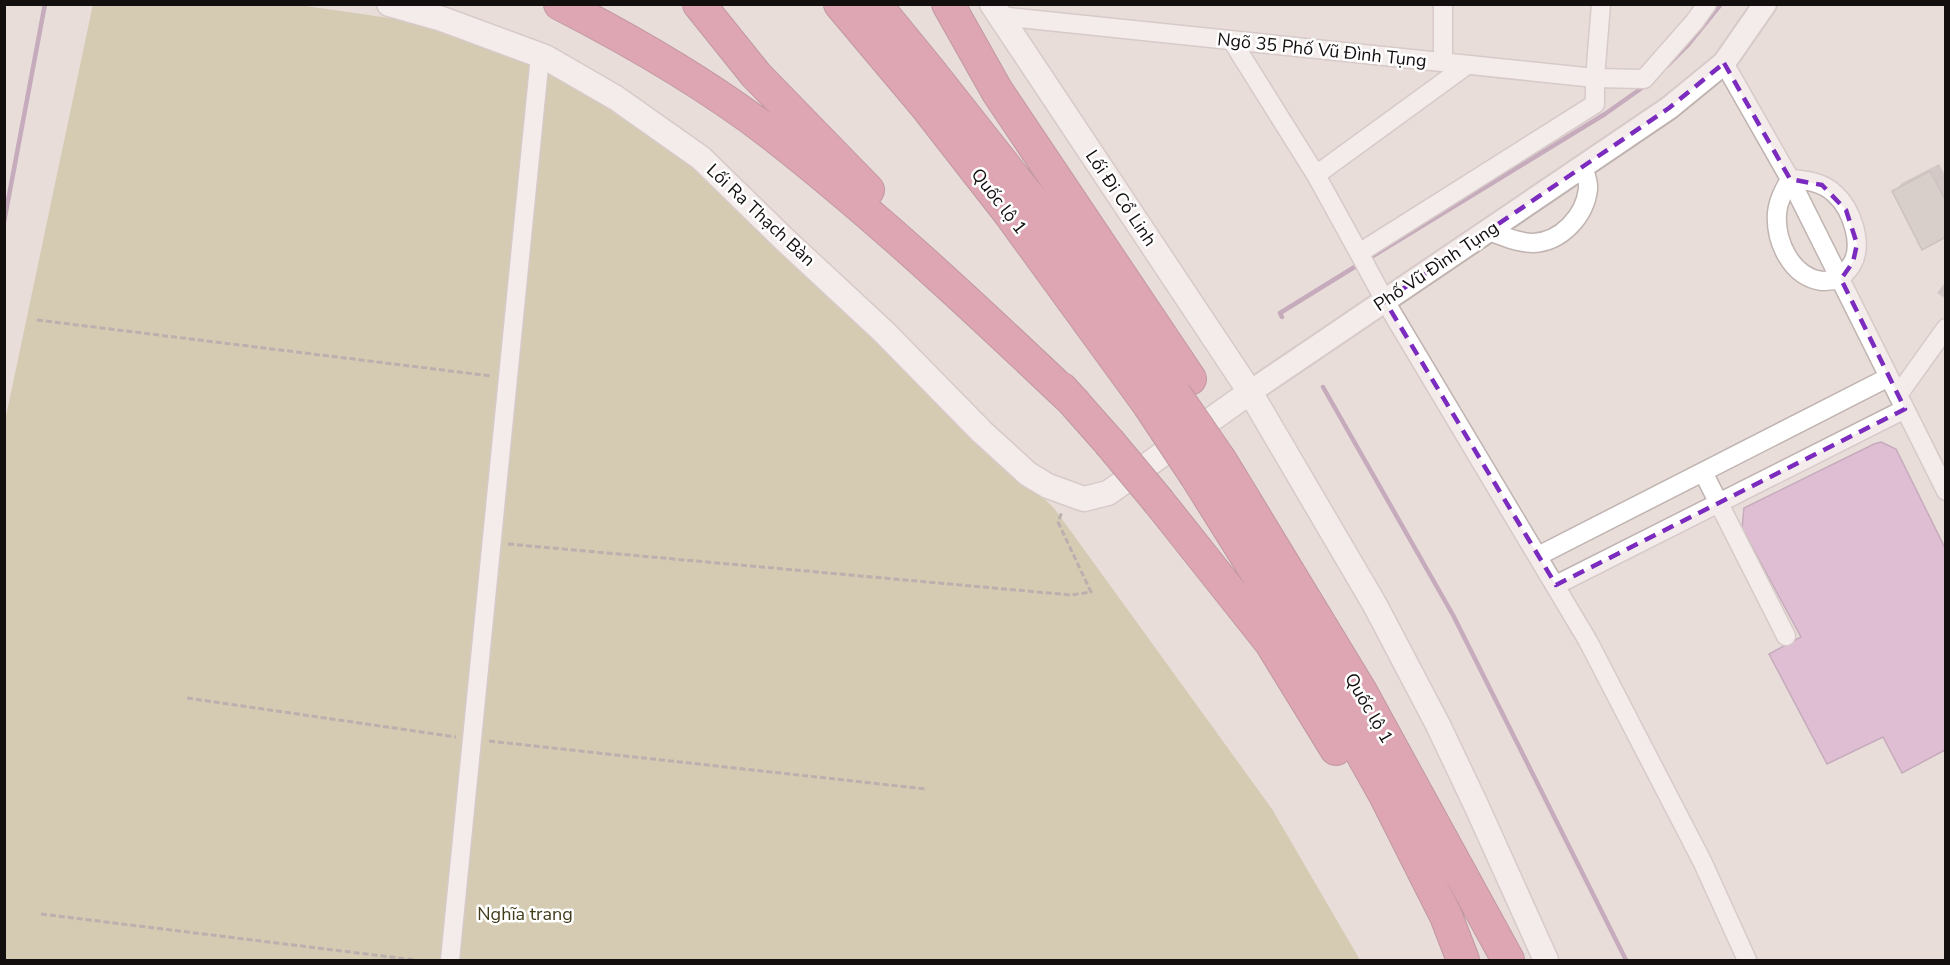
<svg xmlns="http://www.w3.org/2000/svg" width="1950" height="965" font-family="'Nunito Sans',sans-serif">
<rect width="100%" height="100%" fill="#e9ddda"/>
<path fill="#bdb480" d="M 93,4 L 292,4 L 445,26 L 599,91 L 691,165 L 1054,508 L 1272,809 L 1360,960 L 5,960 L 5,421 Z"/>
<path fill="#d399cd" stroke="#997094" stroke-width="1.5" d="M 1881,442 L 1896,449 L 1945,548 L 1945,750 L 1902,773 L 1883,737 L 1827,764 L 1769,654 L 1801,637 L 1742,528 L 1744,508 L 1874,444 Z"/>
<path fill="#0003" d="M 1939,164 L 1946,177 L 1946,236 L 1894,192 L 1902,183 Z
M 1946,281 L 1946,299 L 1937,293 Z"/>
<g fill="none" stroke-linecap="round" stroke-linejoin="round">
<path stroke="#997094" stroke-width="4.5" d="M 1667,66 L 1687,46 L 1721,4
M 4,222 L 45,4
M 1368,259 L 1605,114 L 1646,85
M 1282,317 L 1280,313 L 1361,263
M 1323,387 L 1453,615 L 1626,960"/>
</g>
<path fill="#c4bcb5" stroke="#aaa29b" stroke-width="1.5" d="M 1930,171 L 1946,201 L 1946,237 L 1922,250 L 1892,191 Z"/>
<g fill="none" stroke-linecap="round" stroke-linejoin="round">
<defs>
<path id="minor" d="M 999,16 L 1595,78 L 1644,79 L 1695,21 L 1707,4
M 1232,41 L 1316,175 L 1359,253 L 1595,104 L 1595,78 L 1601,4
M 1443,62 L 1443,4
M 1724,63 L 1790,179 L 1946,491
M 1316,175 L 1467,65
M 1790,179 C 1806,180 1823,182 1835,194 C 1851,208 1864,244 1852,264 C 1849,269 1844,274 1841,279 C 1835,280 1828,281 1822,281 C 1791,277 1775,241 1777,213 C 1778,201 1784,190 1790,179 Z
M 1489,231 C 1502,236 1518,243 1533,243 C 1561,242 1585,216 1588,189 C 1589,182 1585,173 1583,167
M 1359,253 L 1385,301 L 1588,641 L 1702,861 L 1747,960
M 1898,395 L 1946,328
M 1703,472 L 1786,636
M 1538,556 L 1889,377
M 1556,585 L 1905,409
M 450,960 L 540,56"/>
<path id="tertiary" d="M 1250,392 L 1669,108 L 1724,63 L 1765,4"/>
<path id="secondary" d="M 389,4 L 442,19 L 545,57 L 616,98 L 701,158 L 784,239 L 884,332 L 982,432 L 1028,474 L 1048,486 L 1084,499 L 1108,493 L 1250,392
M 992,4 L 1250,392 L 1375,605 L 1438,725 L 1476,805 L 1546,960"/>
<path id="motorway" d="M 560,4 C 634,42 707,84 773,135 C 879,218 977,310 1075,403
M 699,4 L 756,75 L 868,190
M 840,4 L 925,105 L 1010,214 L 1149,405
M 875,4 L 929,70 L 1059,235 L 1175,394
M 948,4 L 997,91 L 1190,379
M 1062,389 L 1109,442
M 1221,461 L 1360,690 L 1508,960
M 1196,476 L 1293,631 L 1385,795 L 1446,916 L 1463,960
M 1159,502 L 1271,643 L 1336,749"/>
</defs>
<use href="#minor" stroke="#c0b4b1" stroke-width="21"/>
<use href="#tertiary" stroke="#c0b4b1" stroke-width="26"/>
<use href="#secondary" stroke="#c0b4b1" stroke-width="27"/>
<use href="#motorway" stroke="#8e465b" stroke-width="34"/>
<path stroke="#837b79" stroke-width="3" stroke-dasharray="6 3" stroke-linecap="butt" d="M 37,320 L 491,376
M 508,544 L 1071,595 L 1091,592 L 1058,522 L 1062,512
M 187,698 L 456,737
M 489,741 L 926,789
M 41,914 L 415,960"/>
<use href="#minor" stroke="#fff" stroke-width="18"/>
<use href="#tertiary" stroke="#fff" stroke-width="22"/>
<use href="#secondary" stroke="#fff" stroke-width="24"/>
<use href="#motorway" stroke="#d16384" stroke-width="32"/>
<defs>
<path id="motorway-bridge" d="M 1175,394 L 1221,461
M 1149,405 L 1196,476
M 1109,442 L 1159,502"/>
</defs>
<use href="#motorway-bridge" stroke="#8e465b" stroke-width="34" stroke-linecap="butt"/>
<use href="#motorway-bridge" stroke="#d16384" stroke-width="32"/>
</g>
<path d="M0 0H1950V965H0ZM 1724,63 L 1790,179 L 1822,185 L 1846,210 L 1857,244 L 1853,262 L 1841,279 L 1905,409 L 1556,585 L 1385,301 L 1669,108 Z" fill="#e9ddda" fill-opacity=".55" fill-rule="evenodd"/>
<path fill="none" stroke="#7b2cbf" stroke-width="4.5" stroke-dasharray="12 8" stroke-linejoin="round" d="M 1724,63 L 1790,179 L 1822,185 L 1846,210 L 1857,244 L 1853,262 L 1841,279 L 1905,409 L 1556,585 L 1385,301 L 1669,108 Z"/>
<g text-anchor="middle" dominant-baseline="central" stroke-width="5" stroke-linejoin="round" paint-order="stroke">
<g font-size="18" fill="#130f0e" stroke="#fff">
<text transform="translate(1322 50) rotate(6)">Ngõ 35 Phố Vũ Đình Tụng</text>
<text transform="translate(1121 198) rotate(56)">Lối Đi Cổ Linh</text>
<text transform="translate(999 201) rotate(52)">Quốc lộ 1</text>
<text transform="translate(761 215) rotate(43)">Lối Ra Thạch Bàn</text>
<text transform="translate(1436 266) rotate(-34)">Phố Vũ Đình Tụng</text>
<text transform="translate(1369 708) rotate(60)">Quốc lộ 1</text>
</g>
<g font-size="18" fill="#413b1a" stroke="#fff">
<text x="525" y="914">Nghĩa trang</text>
</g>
</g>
<rect width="1950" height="965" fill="none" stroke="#130f0e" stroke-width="12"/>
</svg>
